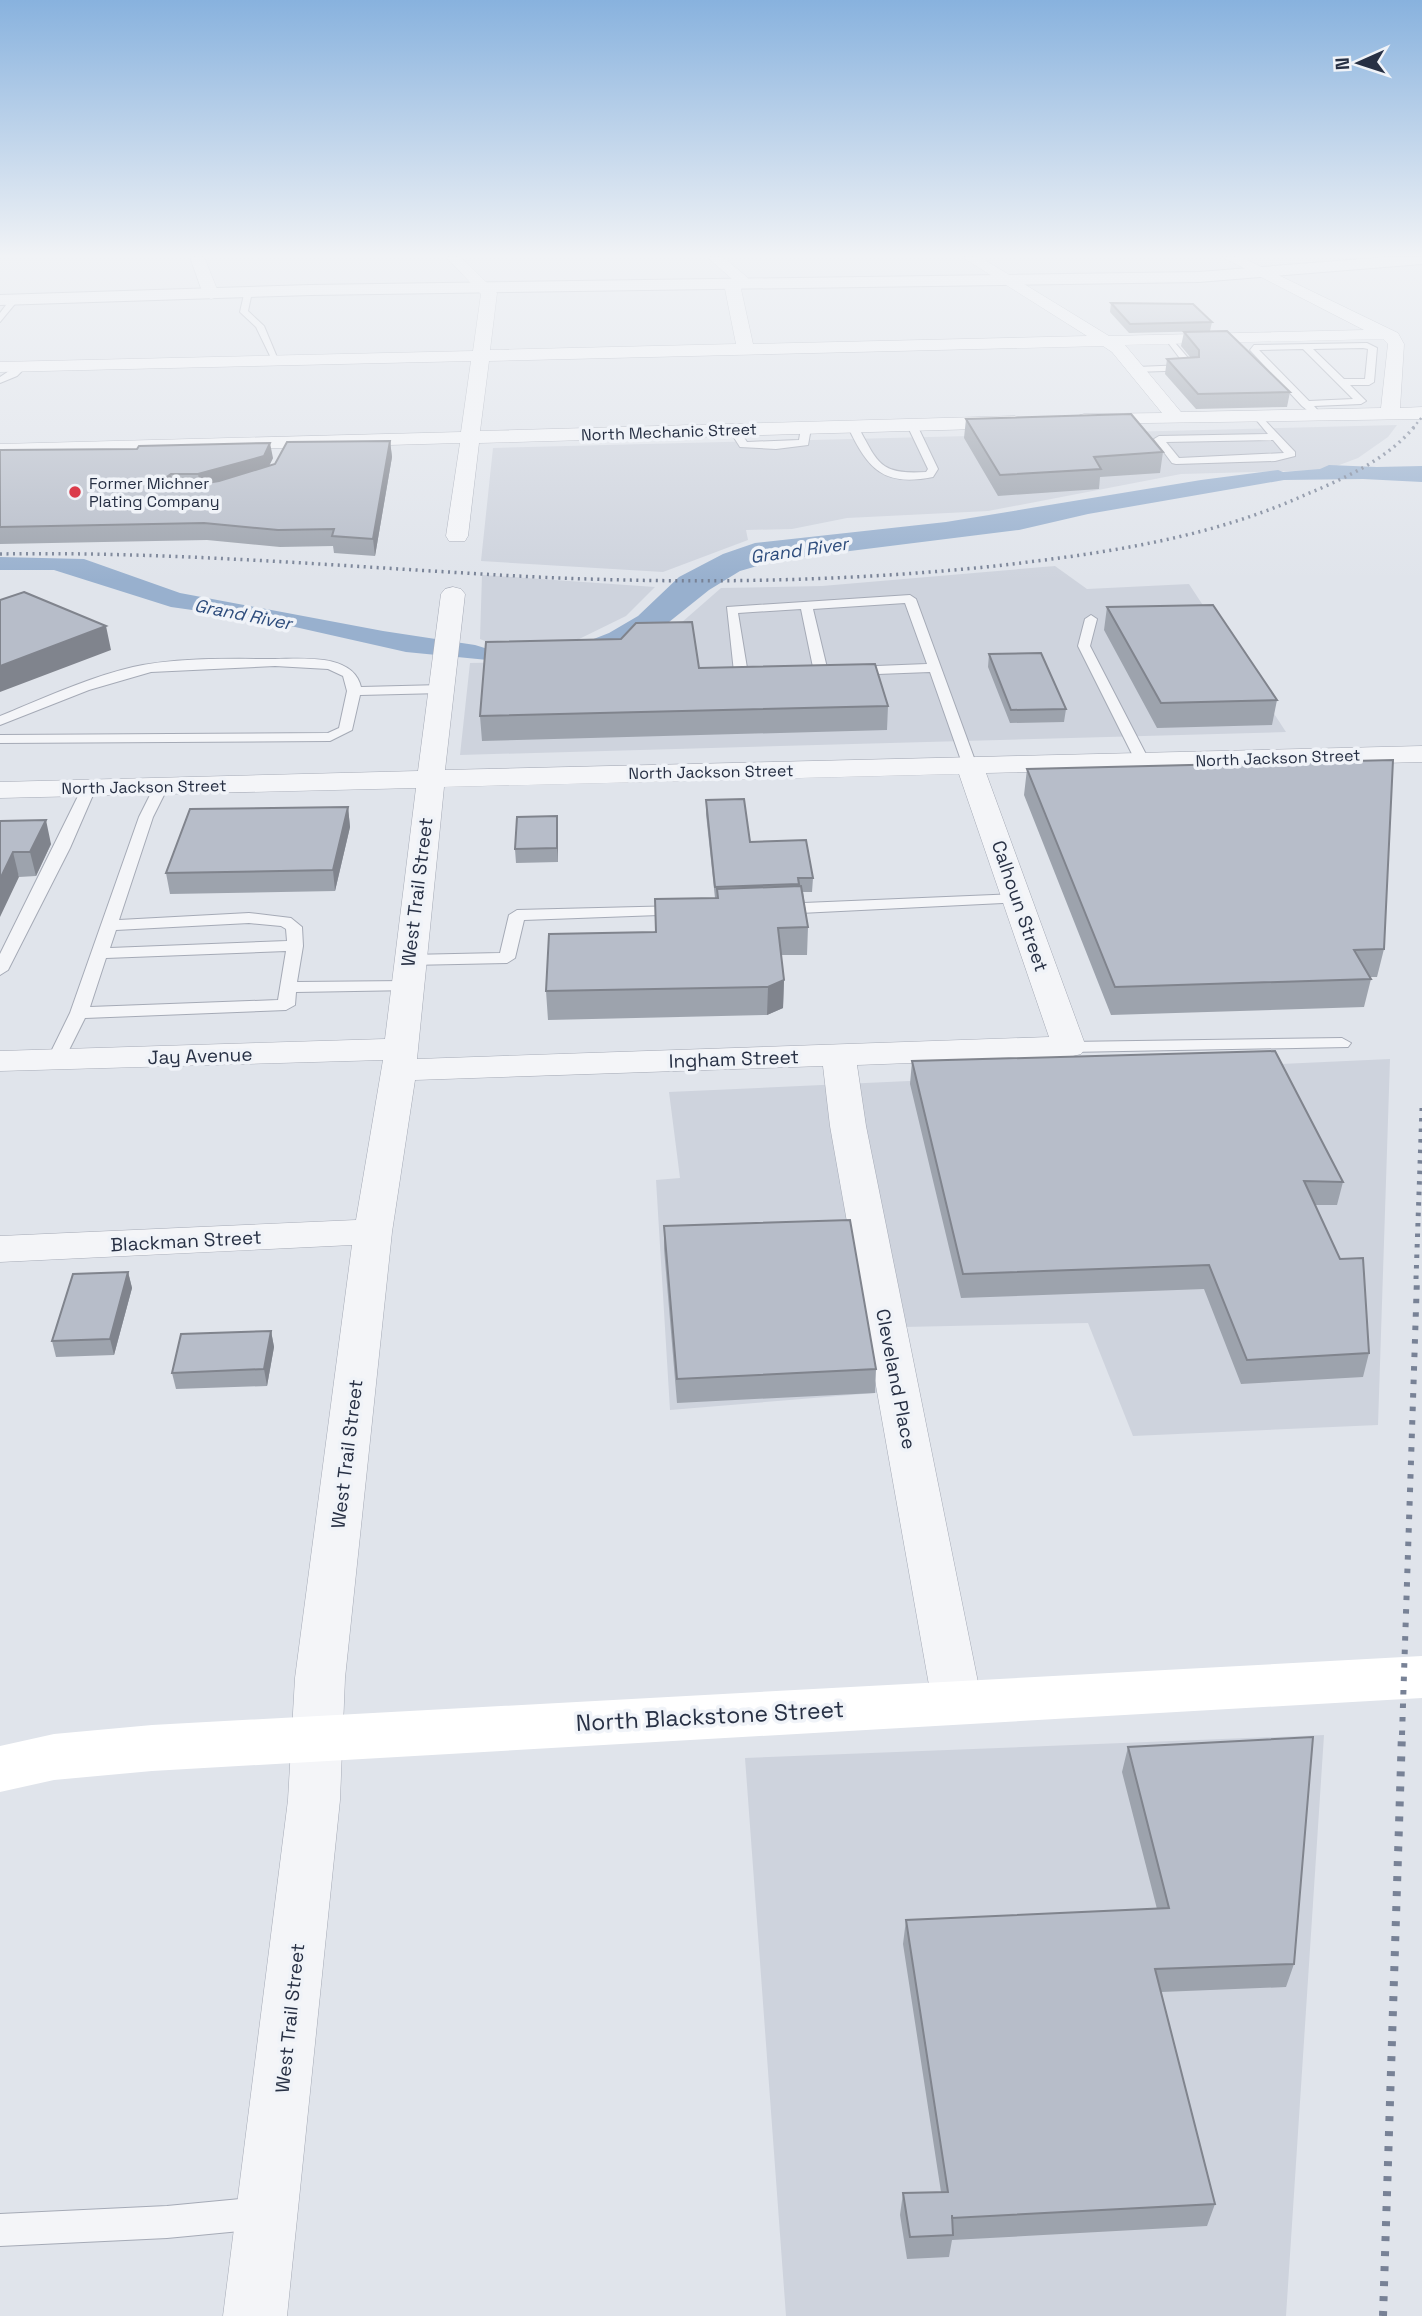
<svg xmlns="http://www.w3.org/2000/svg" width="1422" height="2316" font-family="'Space Grotesk',sans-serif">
<rect width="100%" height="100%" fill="#e0e4eb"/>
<path fill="#ced3dd" d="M 1397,425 L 1388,437 L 1358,458 L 1326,470 L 1181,474 L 988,511 L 847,518 L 792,529 L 746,530 L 748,540 L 663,572 L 481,561 L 493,448 Z
M 1055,566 L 1087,589 L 1189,584 L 1286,732 L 460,755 L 470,663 L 617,660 L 657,644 L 721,588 L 822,586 Z
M 482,575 L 655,587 L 626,616 L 575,641 L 495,645 L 480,639 Z
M 1390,1059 L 1378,1425 L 1133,1436 L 1088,1323 L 904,1327 L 911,1390 L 670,1410 L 656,1180 L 680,1178 L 669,1092 Z
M 1324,1735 L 1286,2316 L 786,2316 L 745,1758 Z"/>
<path fill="#98b0ce" d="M 1329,465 L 1377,467 L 1422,466 L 1422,482 L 1363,479 L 1284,480 L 1088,514 L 1019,530 L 778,560 L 740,571 L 709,590 L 659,630 L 634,644 L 498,661 L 406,652 L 264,620 L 171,607 L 54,570 L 0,570 L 0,557 L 84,559 L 180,593 L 383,631 L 475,645 L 488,649 L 586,642 L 609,633 L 638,616 L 679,577 L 723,554 L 755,543 L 946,522 L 1201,480 L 1278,470 L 1283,472 L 1320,469 Z"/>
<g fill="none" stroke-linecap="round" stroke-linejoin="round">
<defs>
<path id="service" d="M 245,290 L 252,292 L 248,311 L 264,326 L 279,362 L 273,362 L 256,327 L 240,312 Z
M 12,297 L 19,299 L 0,322 L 0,313 Z
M 1170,337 L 1195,366 L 1195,370 L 1134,372 L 1134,368 L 1137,367 L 1185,365 L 1166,340 Z
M 1367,343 L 1377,348 L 1374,382 L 1369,385 L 1350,385 L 1366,401 L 1361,404 L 1314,406 L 1323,416 L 1318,419 L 1302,406 L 1250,350 L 1254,345 ZM 1363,348 L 1368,349 L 1365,379 L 1344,379 L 1313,349 ZM 1303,349 L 1353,399 L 1309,401 L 1259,350 Z
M 18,365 L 26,367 L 17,376 L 0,383 L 0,377 Z
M 1258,413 L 1295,452 L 1295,456 L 1275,461 L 1176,464 L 1172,463 L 1154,439 L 1159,436 L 1268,434 L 1253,416 ZM 1273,440 L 1284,453 L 1179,458 L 1166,442 Z
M 908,423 L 917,425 L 938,469 L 933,477 C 883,487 868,469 848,427 L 857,425 C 878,462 878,475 926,472 L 928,469 L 907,425 Z
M 806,425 L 811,428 L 808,445 L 776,449 L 740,447 L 729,430 L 738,428 L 747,442 L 799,440 L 801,428 Z
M 910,595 L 916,599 L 977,766 L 975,769 L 970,770 L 963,766 L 930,672 L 851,675 L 844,671 L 851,667 L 927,664 L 905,603 L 813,609 L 828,672 L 821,676 L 814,672 L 801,609 L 738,613 L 747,668 L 761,669 L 768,673 C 760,679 742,678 734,672 L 727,607 Z
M 1091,615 L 1097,619 L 1090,646 L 1150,762 L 1148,765 L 1143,766 L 1136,762 L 1078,646 L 1085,619 Z
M 275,659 C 302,659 353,653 361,687 L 442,685 L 449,689 L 442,693 L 360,695 L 352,730 L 330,741 L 0,743 L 0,735 L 328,733 L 339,728 L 347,691 L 343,676 L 328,669 L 275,666 L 151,672 L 89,690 L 0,725 L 0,716 L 10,712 C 50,695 91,677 133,667 C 179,657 228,659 275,659 Z
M 161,783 L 168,787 L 153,817 L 119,920 L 249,913 L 291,918 L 302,927 L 303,946 L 297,982 L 407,981 L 416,986 L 413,990 L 296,992 L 295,1005 L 286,1010 L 85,1018 L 61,1066 L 49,1066 L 46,1062 L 70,1013 L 139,817 L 154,787 ZM 249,923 L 281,926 L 286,929 L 287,941 L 110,948 L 116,930 ZM 286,951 L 278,1000 L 90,1007 L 106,958 Z
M 89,784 L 96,788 L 70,848 L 8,970 L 0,975 L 0,954 L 82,788 Z
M 1017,894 L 1025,899 L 1023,902 L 780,914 L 772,909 L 780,904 Z
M 680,906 L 686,908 L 688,911 L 686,914 L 524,920 L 515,958 L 507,963 L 409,965 L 401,960 L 409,955 L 500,953 L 509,915 L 517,910 Z
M 1342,1038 L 1351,1043 L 1348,1047 L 1069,1052 L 1060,1047 L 1069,1042 Z
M 261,2197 L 273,2201 L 277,2213 L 273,2225 L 261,2229 L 167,2238 L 0,2246 L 0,2214 L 167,2206 Z"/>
<path id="minor" d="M 190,257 L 204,257 L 219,294 L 217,297 L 211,299 L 203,294 Z
M 446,257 L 461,257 L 497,293 L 490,350 L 736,344 L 725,289 L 732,279 L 707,257 L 723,257 L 748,278 L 741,289 L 753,344 L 1087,336 L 962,257 L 980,257 L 1109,336 L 1364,330 L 1222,257 L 1241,257 L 1398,333 L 1404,344 L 1400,408 L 1422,407 L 1422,419 L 1077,424 L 1075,420 L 1077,416 L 1084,414 L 1162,413 L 1112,352 L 1103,346 L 489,361 L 480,431 L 1015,416 L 1024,422 L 1015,428 L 479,443 L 468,536 L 465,541 L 449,541 L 446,536 L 460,443 L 0,456 L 0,444 L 461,432 L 471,361 L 0,372 L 0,362 L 473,351 L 481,294 ZM 1383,339 L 1388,344 L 1381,408 L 1181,412 L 1125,345 Z
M 453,587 L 461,589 L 465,594 L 445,770 L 1422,746 L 1422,762 L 986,773 L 1086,1047 L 1081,1054 L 1069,1057 L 857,1065 L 866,1126 L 982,1702 L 975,1717 L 957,1723 L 939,1717 L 932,1702 L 830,1126 L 823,1066 L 415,1080 L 392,1232 L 345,1678 L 340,1800 L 287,2316 L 223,2316 L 288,1800 L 295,1678 L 352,1245 L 0,1262 L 0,1236 L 356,1220 L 383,1060 L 0,1071 L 0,1051 L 385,1039 L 416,788 L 0,798 L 0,782 L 418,771 L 441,594 L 445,589 ZM 959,774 L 1049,1037 L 417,1059 L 444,787 Z"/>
<path id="tertiary" d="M 1388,257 L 1422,257 L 1422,264 L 1199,282 L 311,295 L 0,305 L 0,295 L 311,285 L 1199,272 Z"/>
</defs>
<use href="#service" stroke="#a5aab6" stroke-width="2"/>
<use href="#minor" stroke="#a5aab6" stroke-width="1"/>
<use href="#tertiary" stroke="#a5aab6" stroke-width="2"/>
<use href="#service" fill="#f4f5f8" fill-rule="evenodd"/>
<use href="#minor" fill="#f4f5f8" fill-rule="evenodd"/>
<use href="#tertiary" fill="#f4f5f8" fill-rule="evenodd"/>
<path fill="#fff" fill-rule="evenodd" d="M 1422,1656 L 1422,1698 L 152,1771 L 54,1780 L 0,1792 L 0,1746 L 54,1734 L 152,1725 Z"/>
<path stroke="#788296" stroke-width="2.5" stroke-dasharray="2 3.5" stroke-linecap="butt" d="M 1413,428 L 1422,417"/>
<path stroke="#788296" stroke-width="3.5" stroke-dasharray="2 4.5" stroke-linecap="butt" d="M 0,554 C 180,551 358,568 537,577 C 690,584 843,582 995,566 C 1098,554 1202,540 1298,498 C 1340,480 1385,462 1415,426"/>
<path stroke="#788296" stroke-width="5" stroke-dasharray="3.5 7" stroke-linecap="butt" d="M 1416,1279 L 1422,1108"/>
<path stroke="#788296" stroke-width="6" stroke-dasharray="4.5 9" stroke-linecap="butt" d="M 1402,1735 L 1417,1278"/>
<path stroke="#788296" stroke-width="8" stroke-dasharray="5 10" stroke-linecap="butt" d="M 1383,2316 L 1402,1733"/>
</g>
<path fill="#9da3ad" d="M 1111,303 L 1212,322 L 1210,331 L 1129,333 L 1110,312 Z
M 1184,332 L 1290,392 L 1287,407 L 1196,409 L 1165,374 L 1167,359 L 1191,358 L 1181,346 Z
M 966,419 L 1163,452 L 1160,473 L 1100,477 L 1099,489 L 998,496 L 964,438 Z
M 390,441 L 392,457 L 375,556 L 334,553 L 333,546 L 280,547 L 207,540 L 0,544 L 0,450 L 273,458 L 269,466 Z
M 1107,607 L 1277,700 L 1272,725 L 1157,728 L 1104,630 Z
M 989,654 L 1066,709 L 1064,722 L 1010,723 L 988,667 Z
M 699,668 L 888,706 L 887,730 L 482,741 L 480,716 Z
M 1027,769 L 1384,949 L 1377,977 L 1370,977 L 1371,979 L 1364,1007 L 1111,1015 L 1024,795 Z
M 706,800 L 750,842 L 813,878 L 812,892 L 803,892 L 808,927 L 807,955 L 781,955 L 784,980 L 783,1008 L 767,1015 L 548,1020 L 546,991 L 715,898 L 706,814 Z
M 348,807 L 350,827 L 335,891 L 170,894 L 166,873 Z
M 557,816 L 558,862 L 516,863 L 515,849 Z
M 0,821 L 51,844 L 36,876 L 19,877 Z
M 912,1061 L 1343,1182 L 1337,1205 L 1315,1205 L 1369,1353 L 1363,1377 L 1241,1384 L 1204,1289 L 961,1298 L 910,1084 Z
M 664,1226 L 876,1369 L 875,1393 L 677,1403 L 664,1249 Z
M 128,1272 L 132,1288 L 114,1355 L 56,1357 L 52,1341 Z
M 271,1331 L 274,1347 L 267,1386 L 176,1389 L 172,1373 Z
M 1128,1747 L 1294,1964 L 1286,1987 L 1161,1992 L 1215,2204 L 1207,2226 L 952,2240 L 949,2257 L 907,2259 L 900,2215 L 903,2193 L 941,2192 L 903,1944 L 906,1920 L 1157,1909 L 1122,1772 Z"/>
<path fill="#80848d" d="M 390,441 L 392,457 L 375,556 L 373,539 Z
M 270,443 L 273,458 L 266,472 L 201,490 L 198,474 Z
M 171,474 L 174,490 L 164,479 Z
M 106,626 L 111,650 L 0,692 L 0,666 Z
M 348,807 L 350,827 L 335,891 L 333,870 Z
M 557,816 L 558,830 L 558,862 L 557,848 Z
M 46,820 L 51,844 L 36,876 L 30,852 Z
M 13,852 L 19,877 L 0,917 L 0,879 Z
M 784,980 L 783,1008 L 767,1015 L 768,987 Z
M 128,1272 L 132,1288 L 114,1355 L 110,1339 Z
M 271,1331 L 274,1347 L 267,1386 L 264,1369 Z"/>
<path fill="#b7bdc9" stroke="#80848d" stroke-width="2" d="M 1111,303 L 1193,304 L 1212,322 L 1130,324 Z
M 1227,331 L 1290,392 L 1198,394 L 1167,359 L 1199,357 L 1199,350 L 1184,332 Z
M 1131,414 L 1163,452 L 1094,457 L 1101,469 L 1000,475 L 966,419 Z
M 390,441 L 373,539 L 332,536 L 334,529 L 278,530 L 204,523 L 0,527 L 0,450 L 137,449 L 139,446 L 270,443 L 264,456 L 198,474 L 171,474 L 164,479 L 175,486 L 188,486 L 219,481 L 275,464 L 287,442 Z
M 24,592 L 106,626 L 0,666 L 0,600 Z
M 1213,605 L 1277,700 L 1161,703 L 1107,607 Z
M 692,622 L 699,668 L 875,664 L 888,706 L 480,716 L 486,642 L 621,639 L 636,623 Z
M 1041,653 L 1066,709 L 1011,710 L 989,654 Z
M 1393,760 L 1384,949 L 1354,950 L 1371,979 L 1115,987 L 1027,769 Z
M 744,799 L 750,842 L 806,840 L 813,878 L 798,878 L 799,884 L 715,887 L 706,800 Z
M 348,807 L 333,870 L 166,873 L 190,809 Z
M 557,816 L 557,848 L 515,849 L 517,817 Z
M 46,820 L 30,852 L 13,852 L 0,879 L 0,821 Z
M 801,886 L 808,927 L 778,928 L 784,980 L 768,987 L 546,991 L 549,934 L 656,932 L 655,899 L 718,898 L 717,889 Z
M 1275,1051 L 1343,1182 L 1304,1181 L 1340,1259 L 1363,1258 L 1369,1353 L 1247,1360 L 1209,1265 L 963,1274 L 912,1061 Z
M 850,1220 L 876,1369 L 677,1379 L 664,1226 Z
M 128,1272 L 110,1339 L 52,1341 L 73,1274 Z
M 271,1331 L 264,1369 L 172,1373 L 181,1334 Z
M 1313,1737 L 1294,1964 L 1155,1969 L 1215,2204 L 952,2218 L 952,2215 L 953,2235 L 910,2237 L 903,2193 L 948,2192 L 906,1920 L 1169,1908 L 1128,1747 Z"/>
<linearGradient id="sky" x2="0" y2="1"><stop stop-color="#88b2de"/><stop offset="0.44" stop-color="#f1f3f6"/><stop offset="1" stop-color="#f1f3f6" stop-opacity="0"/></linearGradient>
<rect width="1422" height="581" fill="url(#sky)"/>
<circle fill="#db3b4b" stroke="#f0f3f8" stroke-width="2.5" cx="75" cy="492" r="7"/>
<g text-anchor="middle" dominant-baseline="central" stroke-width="7" stroke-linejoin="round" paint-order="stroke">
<g font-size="16" fill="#273044" stroke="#f0f3f8">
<text transform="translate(669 432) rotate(-2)">North Mechanic Street</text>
<text transform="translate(1278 758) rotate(-2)">North Jackson Street</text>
<text transform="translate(711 772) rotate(-1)">North Jackson Street</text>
<text transform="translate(144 787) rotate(-1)">North Jackson Street</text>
</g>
<g font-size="16" fill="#273044" stroke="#f0f3f8" text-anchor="start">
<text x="89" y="483">Former Michner<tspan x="89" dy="18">Plating Company</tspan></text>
</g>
<g font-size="18" font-style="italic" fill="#2d4c7c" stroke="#f0f3f8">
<text transform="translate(799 550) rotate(-8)">Grand River</text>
<text transform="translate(243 614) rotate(11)">Grand River</text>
</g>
<g font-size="19" fill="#273044" stroke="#f0f3f8">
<text transform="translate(417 892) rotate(-83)">West Trail Street</text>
<text transform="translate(1020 906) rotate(71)">Calhoun Street</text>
<text transform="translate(200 1056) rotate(-2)">Jay Avenue</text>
<text transform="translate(734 1059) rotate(-2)">Ingham Street</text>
<text transform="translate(186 1241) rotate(-3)">Blackman Street</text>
<text transform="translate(896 1379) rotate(79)">Cleveland Place</text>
<text transform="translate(347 1454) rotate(-83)">West Trail Street</text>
<text transform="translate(290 2018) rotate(-84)">West Trail Street</text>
</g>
<g font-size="23" fill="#273044" stroke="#f0f3f8">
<text transform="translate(710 1716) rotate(-3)">North Blackstone Street</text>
</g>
</g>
<g transform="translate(1359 63) rotate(267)" stroke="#f0f3f8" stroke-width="5" paint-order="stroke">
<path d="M0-5L12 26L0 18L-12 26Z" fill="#273044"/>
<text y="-10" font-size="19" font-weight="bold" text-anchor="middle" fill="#273044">N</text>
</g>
</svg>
